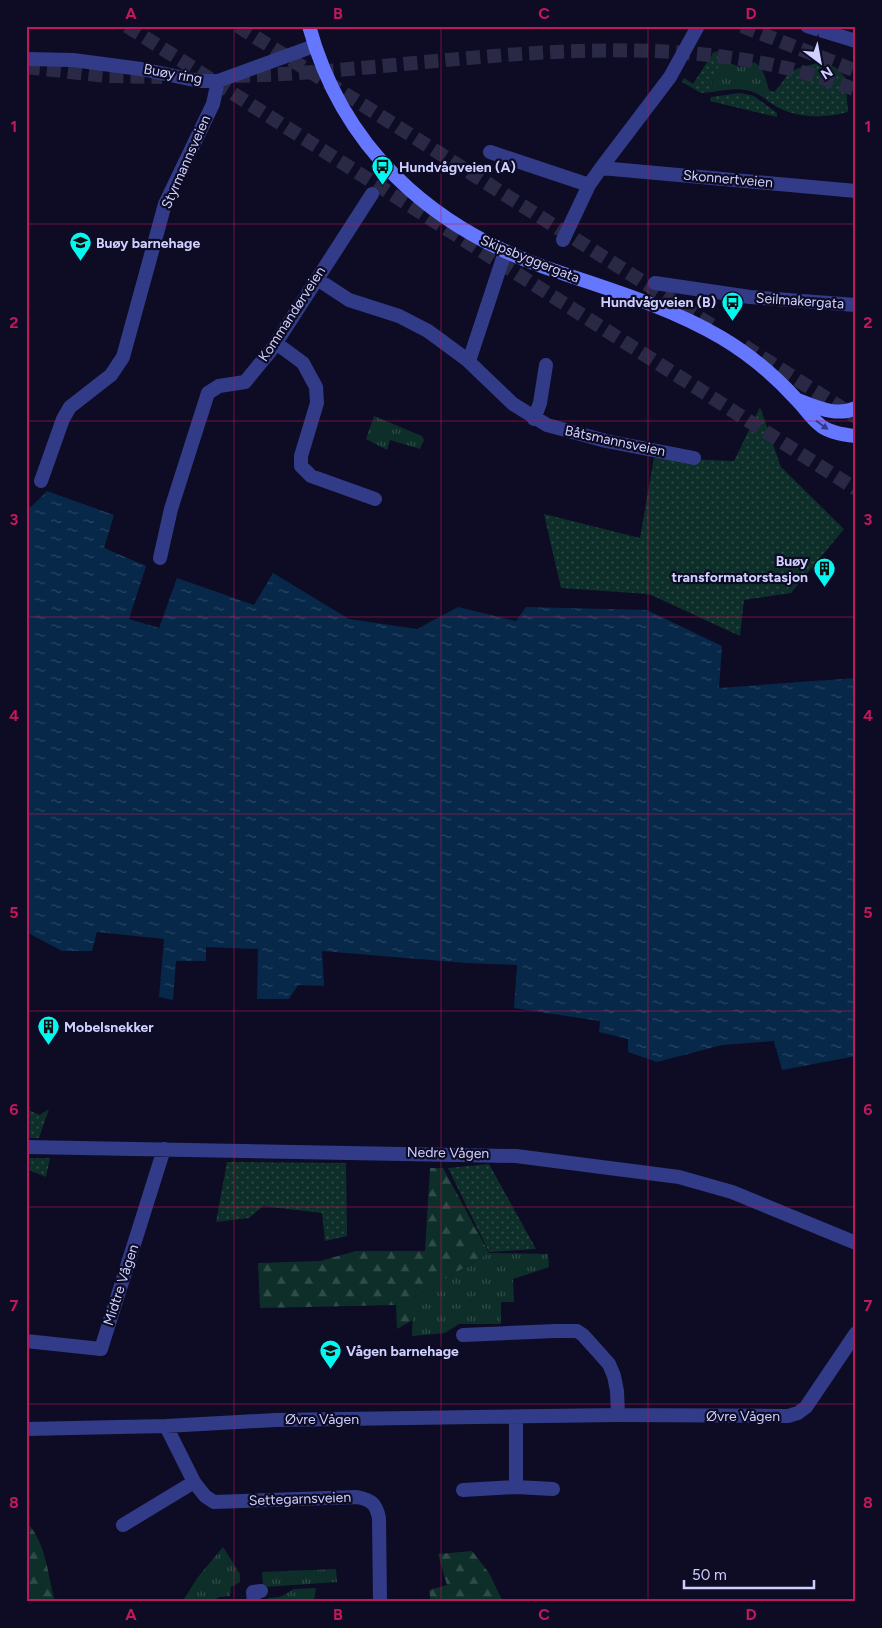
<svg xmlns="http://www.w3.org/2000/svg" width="882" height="1628" font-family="Figtree,sans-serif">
<defs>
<pattern id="grass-dots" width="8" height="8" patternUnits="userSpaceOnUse" patternTransform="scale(1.25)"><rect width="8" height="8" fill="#0e2f29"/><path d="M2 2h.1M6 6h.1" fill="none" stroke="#304c49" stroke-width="1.8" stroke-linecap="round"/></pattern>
<pattern id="forest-firs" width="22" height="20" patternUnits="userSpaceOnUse" patternTransform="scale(1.25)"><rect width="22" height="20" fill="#0e2f29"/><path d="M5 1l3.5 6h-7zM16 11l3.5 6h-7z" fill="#304c49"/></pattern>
<pattern id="park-tufts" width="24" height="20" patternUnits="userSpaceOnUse" patternTransform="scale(1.25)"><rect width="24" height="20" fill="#0e2f29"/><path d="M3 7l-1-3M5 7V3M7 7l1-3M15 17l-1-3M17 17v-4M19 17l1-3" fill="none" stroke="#304c49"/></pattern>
<pattern id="water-ripples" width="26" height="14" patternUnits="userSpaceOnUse" patternTransform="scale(1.25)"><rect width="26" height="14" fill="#072848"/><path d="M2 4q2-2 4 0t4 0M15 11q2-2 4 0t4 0" fill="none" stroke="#2a4663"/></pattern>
</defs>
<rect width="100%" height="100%" fill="#0d0c24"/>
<path fill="url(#grass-dots)" d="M 717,51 L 722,53 L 727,62 L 722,64 L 712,82 L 712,92 L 701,93 L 682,82 L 684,78 L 693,84 L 713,53 Z
M 818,63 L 835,67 L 845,77 L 848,112 C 819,120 787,118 764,98 L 769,90 L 774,92 C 780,87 782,81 787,76 C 795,67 807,66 818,63 Z
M 740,93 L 754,96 L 777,113 L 777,117 L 710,101 L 711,97 Z
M 760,407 L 781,467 L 844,529 L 791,593 L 744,600 L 740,636 L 649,594 L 561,588 L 544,514 L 640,538 L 654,458 L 734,461 Z
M 26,1109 L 40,1115 L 49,1109 L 39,1138 L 26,1138 Z
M 26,1158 L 50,1158 L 46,1177 L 26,1169 Z
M 227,1162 L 346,1163 L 347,1236 L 325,1241 L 322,1213 L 263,1206 L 249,1218 L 216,1222 Z
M 489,1164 L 536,1249 L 489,1252 L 448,1168 Z"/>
<path fill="url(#forest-firs)" d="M 430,1168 L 443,1168 L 489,1253 L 413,1298 L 413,1320 L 397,1329 L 396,1305 L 260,1308 L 258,1263 L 320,1261 L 356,1251 L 425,1251 Z
M 26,1522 C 46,1541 48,1576 55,1602 L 26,1602 Z
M 472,1551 L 489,1573 L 503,1602 L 431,1602 L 429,1590 L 447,1585 L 438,1554 Z"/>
<path fill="url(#park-tufts)" d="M 727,62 L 740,67 L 754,62 C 764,68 766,80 769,90 L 764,98 C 747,86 732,89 712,92 C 712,80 714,66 727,62 Z
M 374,416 L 422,436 L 424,440 L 420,449 L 390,440 L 387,450 L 366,439 Z
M 489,1253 L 548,1254 L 549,1267 L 513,1279 L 514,1302 L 501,1302 L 501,1324 L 459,1324 L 445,1333 L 412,1336 L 413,1298 Z
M 223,1547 L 240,1574 L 240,1582 L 231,1587 L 230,1596 L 219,1597 L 211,1602 L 182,1602 L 198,1577 Z
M 336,1569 L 337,1582 L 265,1587 L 263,1585 L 262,1572 Z
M 316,1588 L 314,1600 L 265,1602 L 268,1598 L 280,1597 L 294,1589 Z"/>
<path fill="url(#water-ripples)" d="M 47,491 L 114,515 L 104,548 L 146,566 L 129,619 L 159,628 L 177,578 L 254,605 L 273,573 L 349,619 L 417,629 L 458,607 L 516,621 L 526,607 L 647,610 L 722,646 L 719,688 L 856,678 L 856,1056 L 782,1070 L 774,1041 L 722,1045 L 657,1062 L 628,1052 L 628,1039 L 599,1032 L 600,1021 L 514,1008 L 517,965 L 467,963 L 322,951 L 324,986 L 298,985 L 289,999 L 257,999 L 258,949 L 206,947 L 206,961 L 176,961 L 173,1000 L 159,997 L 164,939 L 97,932 L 92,951 L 62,951 L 26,932 L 26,505 L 31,507 Z"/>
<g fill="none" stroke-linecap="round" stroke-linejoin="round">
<path stroke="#2a2945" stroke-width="14" stroke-dasharray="14 7" stroke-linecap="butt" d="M 127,26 L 856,489
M 238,26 L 716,328
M 742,26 L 856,71
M 26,67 L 106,76 L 162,77
M 236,76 C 438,71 662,13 856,90
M 744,346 L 856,417"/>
<path stroke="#323b88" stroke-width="14" d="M 698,26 L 670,77 L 601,168 L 856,191
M 807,26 L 856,41
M 26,59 L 73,60 L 141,69 L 199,81 L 218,81 L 314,46
M 490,152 L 589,185
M 563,240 L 589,185 L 601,168
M 317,279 L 349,300 L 399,316 L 428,331 L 466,359 L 513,404 L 547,425 L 606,441 L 694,458
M 655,283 L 750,297 L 856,305
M 276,343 L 303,363 L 316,387 L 317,403 L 301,456 L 301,466 L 311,476 L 375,499
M 469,361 L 505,252
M 534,419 L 540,403 L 546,365
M 41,481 L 63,419 L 70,407 L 111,375 L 123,357 L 165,204 L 213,104 L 218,81
M 160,558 L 171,509 L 208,393 L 219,386 L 245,382 L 272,349 L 372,194
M 26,1147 L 516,1156 L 679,1177 L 732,1192 L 856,1243
M 463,1335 L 555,1331 L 577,1331 L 583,1335 L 609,1364 L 614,1376 L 617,1391 L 618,1415
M 26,1341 L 101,1349 L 164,1149
M 26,1429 L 166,1426 L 275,1420 L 618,1415 L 788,1416 L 798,1413 L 806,1407 L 856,1333
M 194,1482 L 205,1496 L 214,1502 L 357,1497 C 371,1500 376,1503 379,1518 L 380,1602
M 516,1487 L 516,1417
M 463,1490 L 516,1487 L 553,1489
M 123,1525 L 194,1482 L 166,1426
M 254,1602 L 253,1592 L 261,1591"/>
<path stroke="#67f" stroke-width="14" d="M 309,26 C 342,147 429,226 544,267 C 604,288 666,305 722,338 C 749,354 776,377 797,400 C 805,408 811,418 820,425 C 829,433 845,435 856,436
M 798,400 C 817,407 836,417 856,408"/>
</g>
<defs><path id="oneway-solid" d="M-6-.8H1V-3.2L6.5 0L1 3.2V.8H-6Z" transform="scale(1.25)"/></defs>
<use fill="#353c87" href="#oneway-solid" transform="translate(822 425) rotate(36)"/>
<path fill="none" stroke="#c2185b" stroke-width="1" stroke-opacity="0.55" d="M 234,26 L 234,1602M 441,26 L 441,1602M 648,26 L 648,1602M 26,224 L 856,224M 26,421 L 856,421M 26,617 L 856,617M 26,814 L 856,814M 26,1011 L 856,1011M 26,1207 L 856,1207M 26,1404 L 856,1404"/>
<defs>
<symbol id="bus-pin" viewBox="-11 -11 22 30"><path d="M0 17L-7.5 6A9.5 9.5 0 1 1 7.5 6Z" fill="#00faf1" stroke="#0d0c24"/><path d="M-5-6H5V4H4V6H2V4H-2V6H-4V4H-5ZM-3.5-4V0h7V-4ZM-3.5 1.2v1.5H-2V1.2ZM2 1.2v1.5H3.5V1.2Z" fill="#111"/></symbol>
<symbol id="school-pin" viewBox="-11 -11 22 30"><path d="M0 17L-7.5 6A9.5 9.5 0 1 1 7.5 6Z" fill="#00faf1" stroke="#0d0c24"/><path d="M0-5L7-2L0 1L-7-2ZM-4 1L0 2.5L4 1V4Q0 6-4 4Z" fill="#111"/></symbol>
<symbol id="building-pin" viewBox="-11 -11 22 30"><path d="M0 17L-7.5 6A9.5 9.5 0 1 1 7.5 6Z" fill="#00faf1" stroke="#0d0c24"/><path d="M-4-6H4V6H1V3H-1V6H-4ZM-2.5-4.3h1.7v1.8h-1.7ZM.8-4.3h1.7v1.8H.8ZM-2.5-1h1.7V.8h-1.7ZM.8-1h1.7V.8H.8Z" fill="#111"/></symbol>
</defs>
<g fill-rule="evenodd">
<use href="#bus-pin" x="370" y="154" width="25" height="34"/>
<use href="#school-pin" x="68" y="230" width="25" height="34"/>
<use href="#bus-pin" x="720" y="290" width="25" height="34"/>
<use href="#building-pin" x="812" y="556" width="25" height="34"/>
<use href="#building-pin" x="36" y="1014" width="25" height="34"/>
<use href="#school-pin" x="318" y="1338" width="25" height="34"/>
</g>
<g text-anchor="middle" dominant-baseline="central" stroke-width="4.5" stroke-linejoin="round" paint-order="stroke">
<g font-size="14" fill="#cfd0ff" stroke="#0d0c24">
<text transform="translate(173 74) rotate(10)">Buøy ring</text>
<text transform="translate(186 162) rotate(-66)">Styrmannsveien</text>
<text transform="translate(728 179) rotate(5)">Skonnertveien</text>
<text transform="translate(530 259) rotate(22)">Skipsbyggergata</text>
<text transform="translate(800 301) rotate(4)">Seilmakergata</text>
<text transform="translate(292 314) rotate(-57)">Kommandørveien</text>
<text transform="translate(615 441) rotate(12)">Båtsmannsveien</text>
<text transform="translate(448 1153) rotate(1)">Nedre Vågen</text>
<text transform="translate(121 1285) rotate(-72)">Midtre Vågen</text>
<text x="743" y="1416">Øvre Vågen</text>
<text x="322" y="1419">Øvre Vågen</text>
<text transform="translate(300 1499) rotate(-2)">Settegarnsveien</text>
</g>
<g font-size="14" font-weight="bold" fill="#cfd0ff" stroke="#0d0c24" text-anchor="start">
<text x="399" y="167">Hundvågveien (A)</text>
<text x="96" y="243">Buøy barnehage</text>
<text x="716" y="302" text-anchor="end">Hundvågveien (B)</text>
<text x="808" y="561" text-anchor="end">Buøy<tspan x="808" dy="16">transformatorstasjon</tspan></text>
<text x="64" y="1027">Mobelsnekker</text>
<text x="346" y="1351">Vågen barnehage</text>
</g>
</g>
<rect width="882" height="1628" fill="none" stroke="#0d0c24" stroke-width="55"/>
<g transform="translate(820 62) rotate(148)" stroke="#0d0c24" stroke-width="4" paint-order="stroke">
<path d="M0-4L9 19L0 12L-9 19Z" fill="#cfd0ff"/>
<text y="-8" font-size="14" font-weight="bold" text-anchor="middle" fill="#cfd0ff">N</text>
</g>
<path d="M684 1580v8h130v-8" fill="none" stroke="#cfd0ff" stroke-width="2.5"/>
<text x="692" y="1580" font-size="15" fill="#cfd0ff" stroke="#0d0c24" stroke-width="4" paint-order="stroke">50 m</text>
<rect x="28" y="28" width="826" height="1572" fill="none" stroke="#c2185b" stroke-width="2"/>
<g font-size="16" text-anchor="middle" font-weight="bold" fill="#c2185b">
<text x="131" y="19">A</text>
<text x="338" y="19">B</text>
<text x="544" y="19">C</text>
<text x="751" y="19">D</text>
<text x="14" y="132">1</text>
<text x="868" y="132">1</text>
<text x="14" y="328">2</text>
<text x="868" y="328">2</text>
<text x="14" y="525">3</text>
<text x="868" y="525">3</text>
<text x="14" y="721">4</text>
<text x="868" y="721">4</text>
<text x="14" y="918">5</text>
<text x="868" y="918">5</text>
<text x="14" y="1115">6</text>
<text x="868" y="1115">6</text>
<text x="14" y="1311">7</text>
<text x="868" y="1311">7</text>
<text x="14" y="1508">8</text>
<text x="868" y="1508">8</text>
<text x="131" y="1620">A</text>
<text x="338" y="1620">B</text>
<text x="544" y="1620">C</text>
<text x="751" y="1620">D</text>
</g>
</svg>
